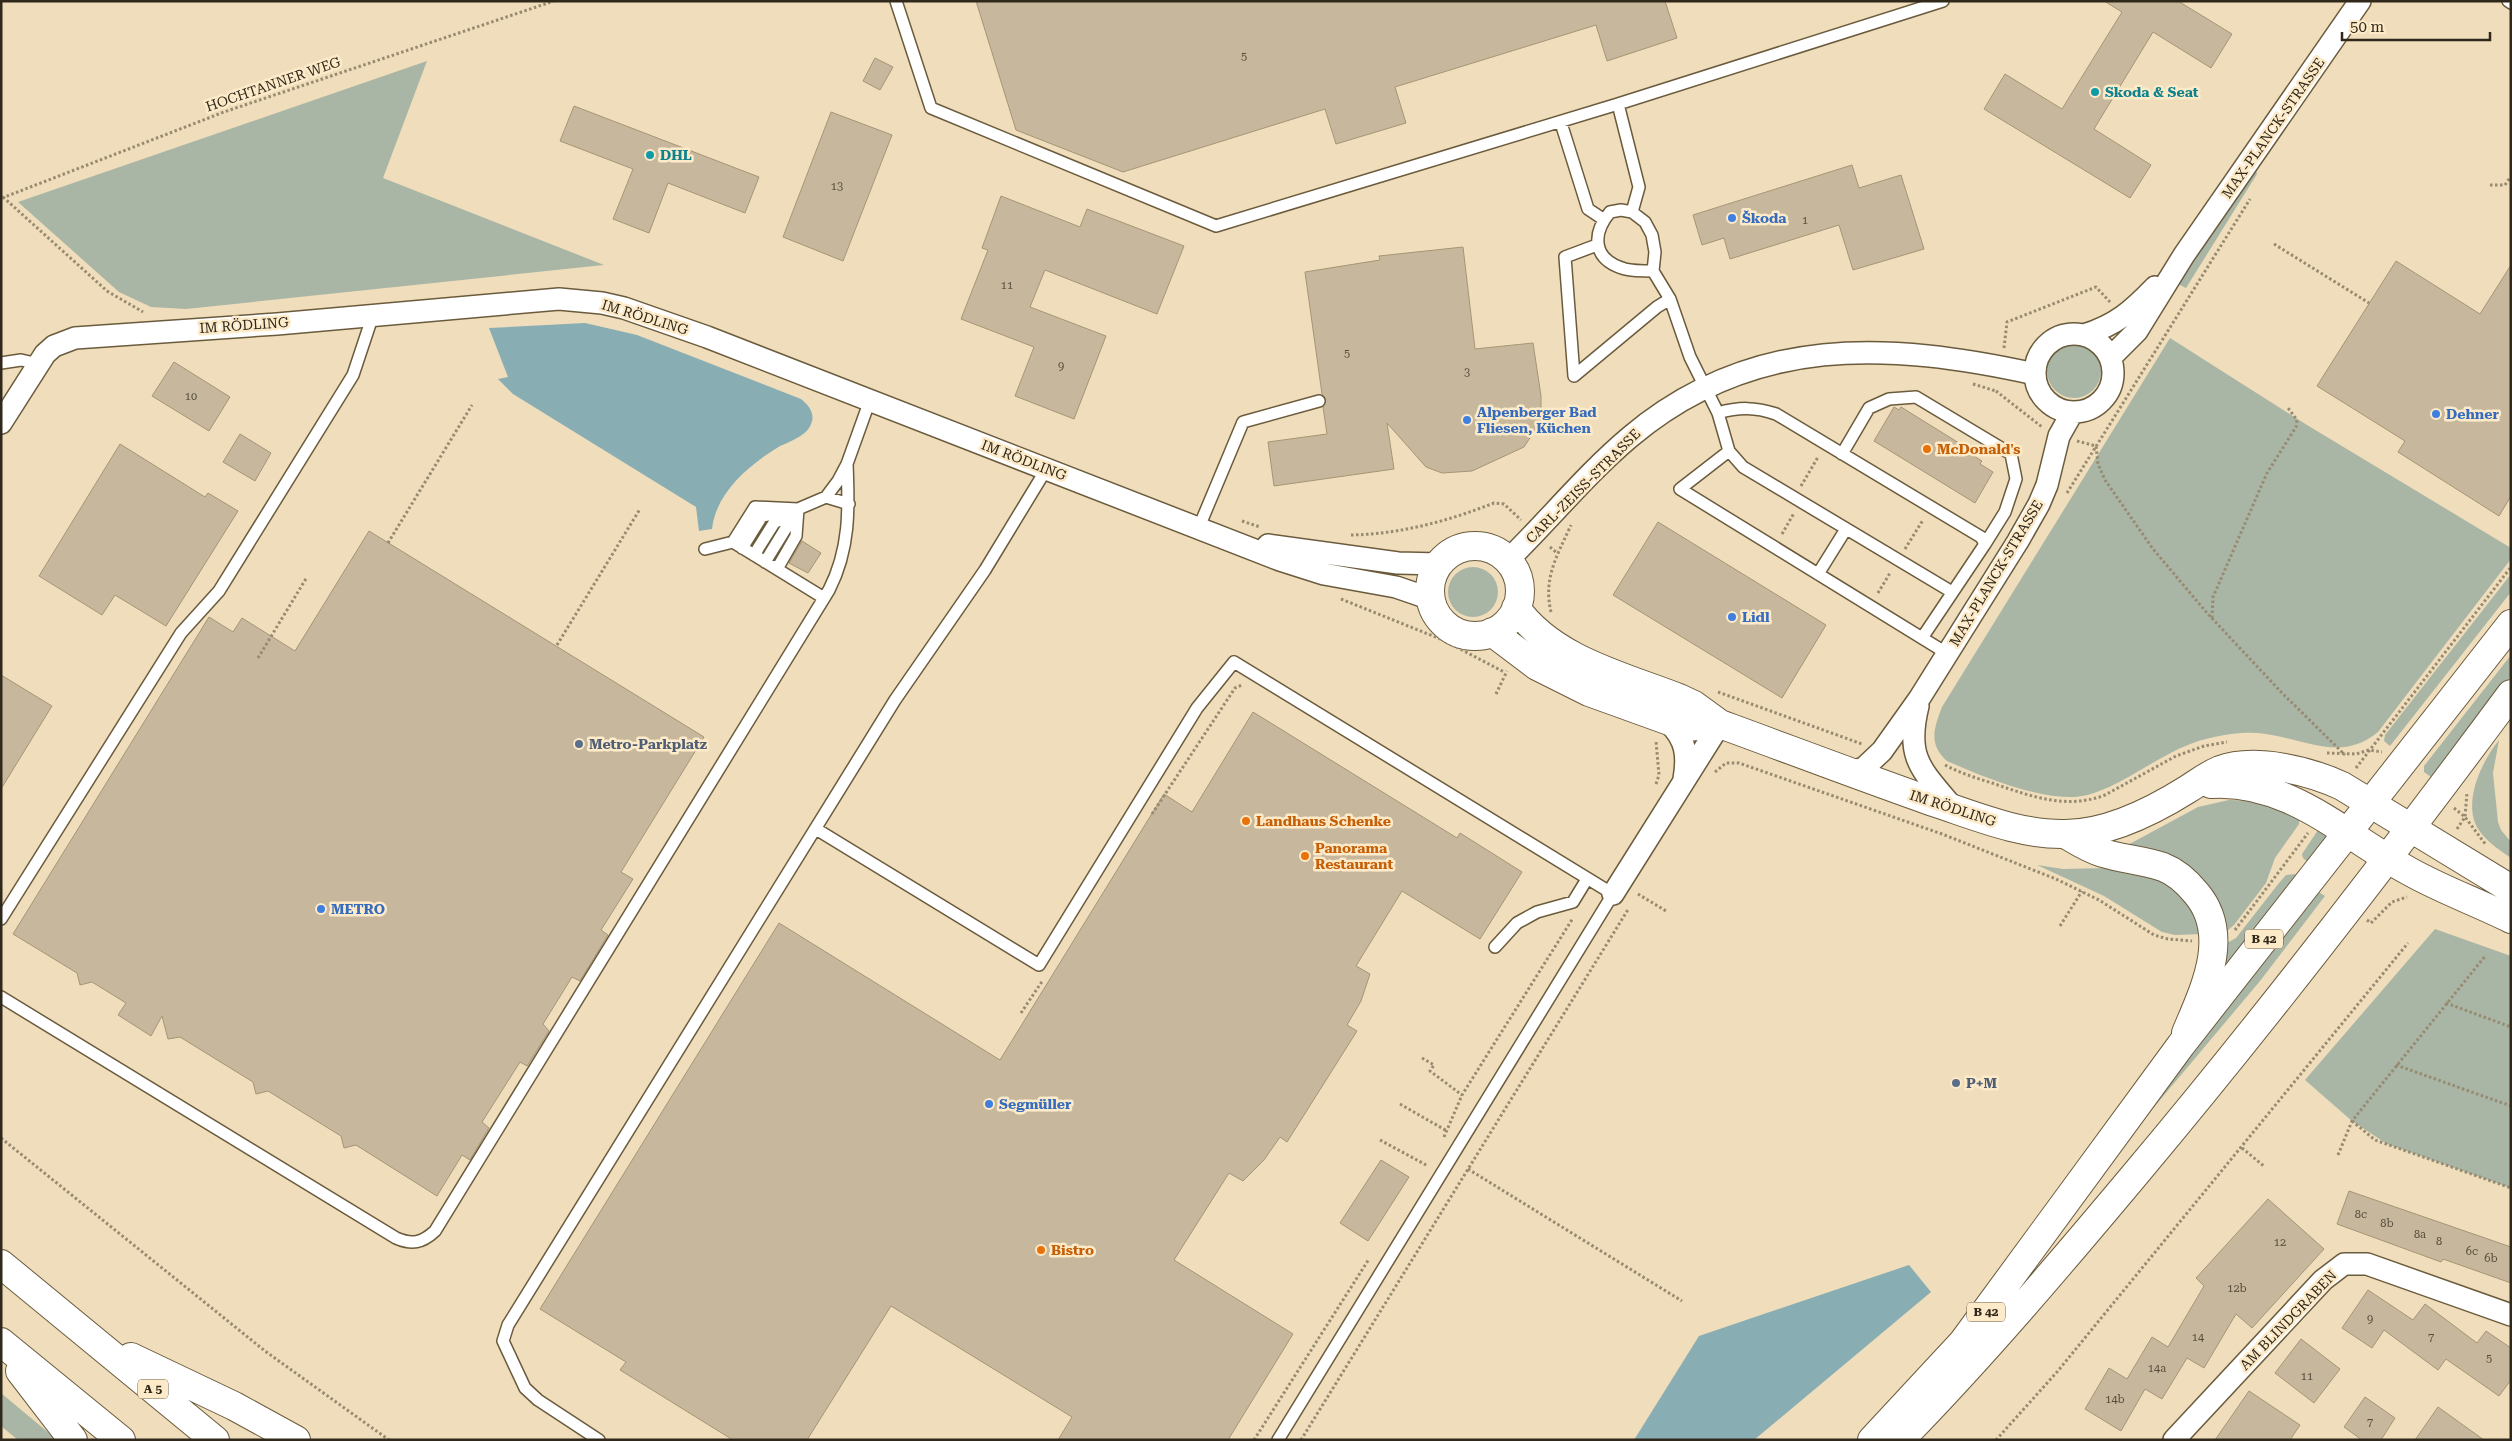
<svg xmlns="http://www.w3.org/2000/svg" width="2512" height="1441" font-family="'Roboto Serif',serif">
<rect width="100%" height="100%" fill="#efddbb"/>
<path fill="#a9b6a6" d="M 427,61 L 383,178 L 604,265 L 186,309 L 151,307 L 119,292 L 18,202 Z
M 2256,170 L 2257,174 L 2186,288 L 2176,283 Z
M 2170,338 L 2307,425 L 2511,548 L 2511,559 L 2378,732 C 2342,762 2307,740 2266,734 C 2247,731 2225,734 2206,739 C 2162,749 2115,795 2074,797 C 2035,798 1983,777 1947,761 C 1928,744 1934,728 1942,707 Z
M2047 371a27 27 0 1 1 54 0a27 27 0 1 1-54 0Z
M1448 592a25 25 0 1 1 50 0a25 25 0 1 1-50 0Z
M 2511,574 L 2511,592 L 2390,746 L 2384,741 L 2385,735 Z
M 2511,655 L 2511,676 L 2455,750 L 2431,777 L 2424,772 L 2424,766 Z
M 2499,740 L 2493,773 L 2498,822 L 2501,830 L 2511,842 L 2511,858 C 2498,849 2481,838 2475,823 C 2465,796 2483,760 2499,740 Z
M 2229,800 C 2255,800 2276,807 2299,818 L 2299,824 L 2275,858 L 2266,883 L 2234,925 L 2228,930 L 2220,932 L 2219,923 L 2124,847 L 2198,807 Z
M 2318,830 L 2326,836 L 2326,843 L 2310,864 L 2303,858 L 2302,854 Z
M 2037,865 L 2063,869 L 2108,868 L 2147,871 L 2189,898 L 2203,934 L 2175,935 L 2162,932 L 2104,896 Z
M 2295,874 L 2299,878 L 2218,983 L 2227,943 L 2236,938 L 2279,883 L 2286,875 Z
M 2317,891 L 2325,896 L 2260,981 L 2144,1119 L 2140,1117 Z
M 2435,929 L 2511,956 L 2511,1188 L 2387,1144 L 2352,1121 L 2305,1080 Z
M 1,1393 L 50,1434 L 55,1440 L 18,1440 L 1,1426 Z"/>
<path fill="#88adb3" d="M 585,323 L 637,335 L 801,399 C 810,406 817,416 809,428 C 804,436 789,442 780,446 C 750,464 716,492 712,529 L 699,531 L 696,507 L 513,394 L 498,379 L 508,377 L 489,328 Z
M 1909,1265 L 1931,1292 L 1754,1440 L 1634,1440 L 1699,1336 Z"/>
<path fill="#c7b89d" stroke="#a69575" d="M 976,1 L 1665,1 L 1677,38 L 1607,61 L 1596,25 L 1395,87 L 1406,123 L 1336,144 L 1325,109 L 1123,172 L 1016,130 Z
M 2104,1 L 2178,1 L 2232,34 L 2211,68 L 2153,32 L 2094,129 L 2151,165 L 2130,198 L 1984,109 L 2005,74 L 2062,109 L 2122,12 Z
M 875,58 L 893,67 L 880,90 L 863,81 Z
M 574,106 L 759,177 L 745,213 L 668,183 L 649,233 L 613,219 L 633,169 L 560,141 Z
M 831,112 L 892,135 L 843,261 L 783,237 Z
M 1852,165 L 1859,188 L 1901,175 L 1924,249 L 1853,270 L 1839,225 L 1730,259 L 1724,238 L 1702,245 L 1693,215 Z
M 1001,196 L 1080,227 L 1087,209 L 1184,246 L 1157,314 L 1045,270 L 1030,307 L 1106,336 L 1074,419 L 1015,396 L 1034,347 L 961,319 L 988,250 L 982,248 Z
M 1463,247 L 1475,349 L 1533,343 L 1541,396 L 1541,421 L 1524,447 L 1472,471 L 1442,473 L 1426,467 L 1387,423 L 1394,469 L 1274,486 L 1268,442 L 1327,434 L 1323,407 L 1326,399 L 1322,394 L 1305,272 L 1380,260 L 1379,256 Z
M 2396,261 L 2480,314 L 2511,265 L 2511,496 L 2499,516 L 2398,452 L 2405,441 L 2317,386 Z
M 174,362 L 230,397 L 209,431 L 152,396 Z
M 1894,407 L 1899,410 L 1901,407 L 1967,448 L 1965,451 L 1982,461 L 1980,464 L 1993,472 L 1975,503 L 1874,441 Z
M 240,434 L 271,453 L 255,481 L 223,462 Z
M 120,444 L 205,497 L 208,493 L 238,511 L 166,626 L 115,595 L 102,615 L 39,576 Z
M 1658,522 L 1826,625 L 1782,698 L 1613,595 Z
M 369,531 L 704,737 L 621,872 L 633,879 L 601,930 L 608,935 L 580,981 L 572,977 L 543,1024 L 549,1031 L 527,1066 L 520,1062 L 482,1122 L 489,1128 L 470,1160 L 462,1155 L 437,1196 L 356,1145 L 344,1148 L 341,1136 L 268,1091 L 256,1094 L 253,1082 L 180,1037 L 168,1039 L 162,1016 L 151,1036 L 118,1015 L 126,1003 L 92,982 L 80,985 L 77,973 L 13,934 L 209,617 L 233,632 L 242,618 L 295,651 Z
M 802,541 L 821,553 L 808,573 L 789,563 Z
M 1,675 L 52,706 L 1,789 Z
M 1253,712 L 1457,838 L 1460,833 L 1522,872 L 1480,939 L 1402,891 L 1356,966 L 1370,974 L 1361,1001 L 1347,1025 L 1357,1031 L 1287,1142 L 1280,1137 L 1264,1160 L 1243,1181 L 1229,1173 L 1174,1260 L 1293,1334 L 1228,1440 L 1058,1440 L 1072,1417 L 891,1306 L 807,1440 L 733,1440 L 620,1370 L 626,1362 L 540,1309 L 779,923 L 1000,1060 L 1164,794 L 1192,812 Z
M 1381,1160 L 1409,1177 L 1368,1241 L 1340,1223 Z
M 2349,1191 L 2511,1247 L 2511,1283 L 2443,1259 L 2441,1262 L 2337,1224 Z
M 2268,1199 L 2324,1249 L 2252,1328 L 2236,1314 L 2204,1368 L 2187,1358 L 2162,1399 L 2145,1389 L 2121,1431 L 2085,1409 L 2109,1368 L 2127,1379 L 2152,1337 L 2168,1347 L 2204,1286 L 2196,1278 Z
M 2368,1290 L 2413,1320 L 2425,1304 L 2477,1343 L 2486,1331 L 2511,1348 L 2511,1380 L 2499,1396 L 2446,1359 L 2438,1370 L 2384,1330 L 2372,1348 L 2342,1328 Z
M 2301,1339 L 2340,1369 L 2314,1403 L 2275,1373 Z
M 2249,1391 L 2300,1425 L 2290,1440 L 2215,1440 Z
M 2365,1397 L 2395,1418 L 2381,1440 L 2362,1440 L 2344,1427 Z
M 2438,1407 L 2484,1440 L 2415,1440 Z"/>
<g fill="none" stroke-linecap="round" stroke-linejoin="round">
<defs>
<path id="lane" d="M 896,1 L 931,108 L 1216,226 L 1618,104
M 2508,1 L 2511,3
M 1561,123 L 1588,209 L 1603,219
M 1632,212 L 1639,187 L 1618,104 L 1943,1
M 1597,245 L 1565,257 L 1574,376 L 1657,307 L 1670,299
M 1653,271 C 1644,271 1633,271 1625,269 C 1593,260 1591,235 1610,212 L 1621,210 L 1632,212 L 1645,222 L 1652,235 L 1655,252 L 1653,271 L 1670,299 L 1690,357 L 1718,413
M 1,363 L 21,360 L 39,364
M 1729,451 L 1680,489 L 1948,654
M 1842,454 L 1869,408 L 1889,399 L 1916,397 L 2011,454 L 2016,479 L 2005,512 L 1985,544
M 826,497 L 849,504
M 1199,527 L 1243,422 L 1319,401
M 733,542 L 824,598
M 742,548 L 762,516 L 779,513
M 705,549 L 733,542 L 755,507 L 798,509
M 754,555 L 774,523 L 790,514
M 765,562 L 797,510
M 777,569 L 796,536 L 798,509 L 826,497 L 838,481 L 847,464 L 870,400
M 1818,574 L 1846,529
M 1922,638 L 1985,544 L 1981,537 L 1776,414 C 1755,407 1739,407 1718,413 L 1729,451 L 1743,467 L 1952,592
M 816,829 L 1039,965 L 1197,708 L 1234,662 L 1613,894 L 1278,1440
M 1,919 L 181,633 L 219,591 L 353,375 L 373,315
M 1495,947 L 1517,923 L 1537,912 L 1573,902 L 1587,879
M 1,997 L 396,1238 C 412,1245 422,1243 435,1231 L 829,590 C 850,549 849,509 847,464
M 599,1440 L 538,1400 L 525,1388 L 503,1341 L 508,1325 L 895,700 L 985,570 L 1047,468"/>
<path id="street" d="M2035 373a39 39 0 1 1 78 0a39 39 0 1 1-78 0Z
M 2084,335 C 2116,325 2132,311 2155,287
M 2110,358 L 2137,331 L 2184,255 L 2360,1
M 1,423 L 45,354 L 54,346 L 75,338 L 277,324 L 559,299 L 602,303 L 624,308 L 707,337 L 1280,560 L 1324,574 L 1396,587 L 1431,599
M 1268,545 L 1398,563 L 1439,564
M 1508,560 C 1549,520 1586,474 1630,437 C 1752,334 1889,342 2035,374
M 1918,706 C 1905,759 1922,770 1954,809
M 1669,723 C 1686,739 1688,756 1684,779
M 1851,772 L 1864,768 L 1882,751 L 1919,699 L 2018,541 L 2039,504 L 2047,485 L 2059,436 L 2072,413
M 1613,894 L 1720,724
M 2174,1440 L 2323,1280 L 2344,1264 L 2367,1264 L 2511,1315"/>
<path id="secondary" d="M1430 591a45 45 0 1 1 90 0a45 45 0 1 1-90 0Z
M 1516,608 C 1553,660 1623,676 1679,698 L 1694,705 L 1720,724 C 1791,750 1862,777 1933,802 C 1976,816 2020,835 2065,834 C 2106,834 2153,811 2188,789 C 2199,782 2208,775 2220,770 C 2255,757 2310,771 2342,786 L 2511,889
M 1492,632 L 1537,666 L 1589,692 L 1686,727 L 1720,724
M 2211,784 C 2288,779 2344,835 2407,870 C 2440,889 2477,902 2511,919
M 2065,834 C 2077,841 2089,849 2103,853 C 2122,859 2143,860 2163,867 C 2176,872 2187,882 2196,893 C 2232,935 2204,990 2186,1033"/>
<path id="primary" d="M 1872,1440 L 1963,1342 L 2181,1045 L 2511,624
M 1900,1440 C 1984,1354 2061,1263 2138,1171 C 2268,1016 2391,856 2511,694"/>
<path id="highway" d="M 1,1264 L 215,1440
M 1,1342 L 121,1440
M 131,1357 L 234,1406 L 296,1440
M 20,1371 L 73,1440"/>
</defs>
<use href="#lane" stroke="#6b5b3d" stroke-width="14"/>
<use href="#street" stroke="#6b5b3d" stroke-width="24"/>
<use href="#secondary" stroke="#6b5b3d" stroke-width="30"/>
<use href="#primary" stroke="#6b5b3d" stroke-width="30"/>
<use href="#highway" stroke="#6b5b3d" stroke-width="30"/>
<path stroke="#978a71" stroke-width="3" stroke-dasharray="2.5 2.5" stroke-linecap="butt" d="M 2490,185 L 2505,185 L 2511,176
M 3,197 L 107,291 L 143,312
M 2,198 L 224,112 L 554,1
M 2274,244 L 2369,303
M 2004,348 L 2007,322 L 2096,287 L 2110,302
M 1973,384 L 1996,391
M 1996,391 L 2042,427
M 2077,441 L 2096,446 L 2098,464 L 2105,480 L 2153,549 L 2207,613 L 2282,693 L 2345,755
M 1801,486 L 1818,457
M 2067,493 L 2250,199
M 1242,521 L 1260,527
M 1782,534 L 1794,513
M 1351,535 C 1401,534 1448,521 1494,503 L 1504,504 L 1521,520
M 388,543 L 472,405
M 1550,547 L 1557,553
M 1905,549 L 1923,520
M 1878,593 L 1890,573
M 1341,599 L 1443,640 L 1504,672
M 1551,612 C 1543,578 1557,556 1571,525
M 2212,618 L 2213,597 L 2267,473 L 2296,427 L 2297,420 L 2288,408
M 557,645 L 640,509
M 258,658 L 307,577
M 1718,692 L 1862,744
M 1496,694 L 1507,671
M 2327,753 L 2356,754 L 2369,750 L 2382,752
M 1945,765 C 1960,773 1976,778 1992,783 C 2030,796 2066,810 2105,795 L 2176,756 L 2204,746 L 2227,742
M 2356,768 L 2511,567
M 1715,772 L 1726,763 L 1739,763 L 1942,834 L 2056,879 L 2099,900 L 2154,935 L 2168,939 L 2192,941
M 1656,784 L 1659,775 L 1656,741
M 2454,808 L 2465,817 L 2486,845
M 1152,814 L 1235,688 L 1242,685
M 2457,829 L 2465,817 L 2467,793
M 1638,894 L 1666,911
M 2367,920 L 2371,923 L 2392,902 L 2407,897
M 2060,926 L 2082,891
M 2235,930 L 2308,833
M 2446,1003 L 2511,1027
M 1021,1013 L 1043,980
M 1422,1058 L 1434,1065 L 1430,1071 L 1462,1095
M 2396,1065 L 2511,1106
M 1400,1104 L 1447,1131
M 2352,1121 L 2375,1140 L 2511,1188
M 1444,1137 L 1462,1095 L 1573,918
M 1,1138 L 265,1351 L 389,1440
M 1380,1140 L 1428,1166
M 2242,1148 L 2265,1167
M 2338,1155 L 2352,1121 L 2486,955
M 1468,1169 L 1682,1301
M 1254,1440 L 1369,1259
M 1301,1440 L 1629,908
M 1996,1440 L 2057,1372 L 2408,943"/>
<use href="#lane" stroke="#fff" stroke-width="11"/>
<use href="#street" stroke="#fff" stroke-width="21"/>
<use href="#secondary" stroke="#fff" stroke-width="28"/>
<use href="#primary" stroke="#fff" stroke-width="28"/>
<use href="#highway" stroke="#fff" stroke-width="28"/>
</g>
<g fill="#0f9aa8" stroke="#fdeac8" stroke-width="2">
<circle cx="2095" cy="92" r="5"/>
<circle cx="650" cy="155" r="5"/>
</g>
<g fill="#3f7fe0" stroke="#fdeac8" stroke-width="2">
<circle cx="1732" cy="218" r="5"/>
<circle cx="2436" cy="414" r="5"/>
<circle cx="1467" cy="420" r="5"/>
<circle cx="1732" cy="617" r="5"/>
<circle cx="321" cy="909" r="5"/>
<circle cx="989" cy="1104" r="5"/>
</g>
<g fill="#e8710a" stroke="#fdeac8" stroke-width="2">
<circle cx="1927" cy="449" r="5"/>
<circle cx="1246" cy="821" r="5"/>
<circle cx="1305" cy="856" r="5"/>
<circle cx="1041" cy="1250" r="5"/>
</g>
<g fill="#5c6f8a" stroke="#fdeac8" stroke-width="2">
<circle cx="579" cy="744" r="5"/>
<circle cx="1956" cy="1083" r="5"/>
</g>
<g text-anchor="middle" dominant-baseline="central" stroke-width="5" stroke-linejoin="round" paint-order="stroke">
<g font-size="11" fill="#554c3c">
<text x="1244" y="56">5</text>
<text x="837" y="186">13</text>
<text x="1805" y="220">1</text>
<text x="1007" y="285">11</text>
<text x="1347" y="353">5</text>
<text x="1061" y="366">9</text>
<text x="1467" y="372">3</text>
<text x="191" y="396">10</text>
<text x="2361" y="1214">8c</text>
<text x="2387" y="1223">8b</text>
<text x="2420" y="1234">8a</text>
<text x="2439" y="1241">8</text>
<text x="2280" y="1242">12</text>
<text x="2472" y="1251">6c</text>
<text x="2491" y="1258">6b</text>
<text x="2237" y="1288">12b</text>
<text x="2370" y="1319">9</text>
<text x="2198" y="1337">14</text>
<text x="2431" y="1337">7</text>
<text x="2489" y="1358">5</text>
<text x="2157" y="1368">14a</text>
<text x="2307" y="1376">11</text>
<text x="2115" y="1399">14b</text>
<text x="2370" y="1422">7</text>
</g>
<g fill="#fdeac8" stroke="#6d624f" stroke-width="1">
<rect x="2245" y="929.5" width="38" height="19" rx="4"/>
<rect x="1967" y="1302.5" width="38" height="19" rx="4"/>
<rect x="138" y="1379.5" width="30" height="19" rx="4"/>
</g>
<g font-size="12" font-weight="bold" fill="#2f281b">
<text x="2264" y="939">B 42</text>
<text x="1986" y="1312">B 42</text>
<text x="153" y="1389">A 5</text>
</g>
<g font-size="14" fill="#2f281b" stroke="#fdeac8">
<text transform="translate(273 84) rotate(-19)">HOCHTANNER WEG</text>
<text transform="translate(2273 128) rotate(-55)">MAX-PLANCK-STRASSE</text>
<text transform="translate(645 317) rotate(17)">IM RÖDLING</text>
<text transform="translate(244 325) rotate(-4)">IM RÖDLING</text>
<text transform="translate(1024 460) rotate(21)">IM RÖDLING</text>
<text transform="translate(1583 486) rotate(-45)">CARL-ZEISS-STRASSE</text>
<text transform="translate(1996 573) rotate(-59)">MAX-PLANCK-STRASSE</text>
<text transform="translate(1953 808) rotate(18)">IM RÖDLING</text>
<text transform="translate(2288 1320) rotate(-46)">AM BLINDGRABEN</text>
</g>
<g font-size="14" font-weight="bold" fill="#0d838f" stroke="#fdeac8" text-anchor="start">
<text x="2105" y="92">Skoda &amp; Seat</text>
<text x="660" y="155">DHL</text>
</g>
<g font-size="14" font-weight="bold" fill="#366cbe" stroke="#fdeac8" text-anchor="start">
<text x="1742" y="218">Škoda</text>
<text x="1477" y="412">Alpenberger Bad<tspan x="1477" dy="16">Fliesen, Küchen</tspan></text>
<text x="2446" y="414">Dehner</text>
<text x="1742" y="617">Lidl</text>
<text x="331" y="909">METRO</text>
<text x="999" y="1104">Segmüller</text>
</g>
<g font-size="14" font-weight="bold" fill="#c56008" stroke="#fdeac8" text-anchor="start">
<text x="1937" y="449">McDonald's</text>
<text x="1256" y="821">Landhaus Schenke</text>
<text x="1315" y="848">Panorama<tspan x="1315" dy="16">Restaurant</tspan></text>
<text x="1051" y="1250">Bistro</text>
</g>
<g font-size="14" font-weight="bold" fill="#4e5e75" stroke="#fdeac8" text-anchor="start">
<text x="589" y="744">Metro-Parkplatz</text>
<text x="1966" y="1083">P+M</text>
</g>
</g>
<rect width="2512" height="1441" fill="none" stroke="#2f281b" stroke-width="5"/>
<path d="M2342 32v8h148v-8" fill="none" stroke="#2f281b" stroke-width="2.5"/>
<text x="2350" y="32" font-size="15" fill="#2f281b" stroke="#fdeac8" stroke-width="4" paint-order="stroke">50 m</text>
</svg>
